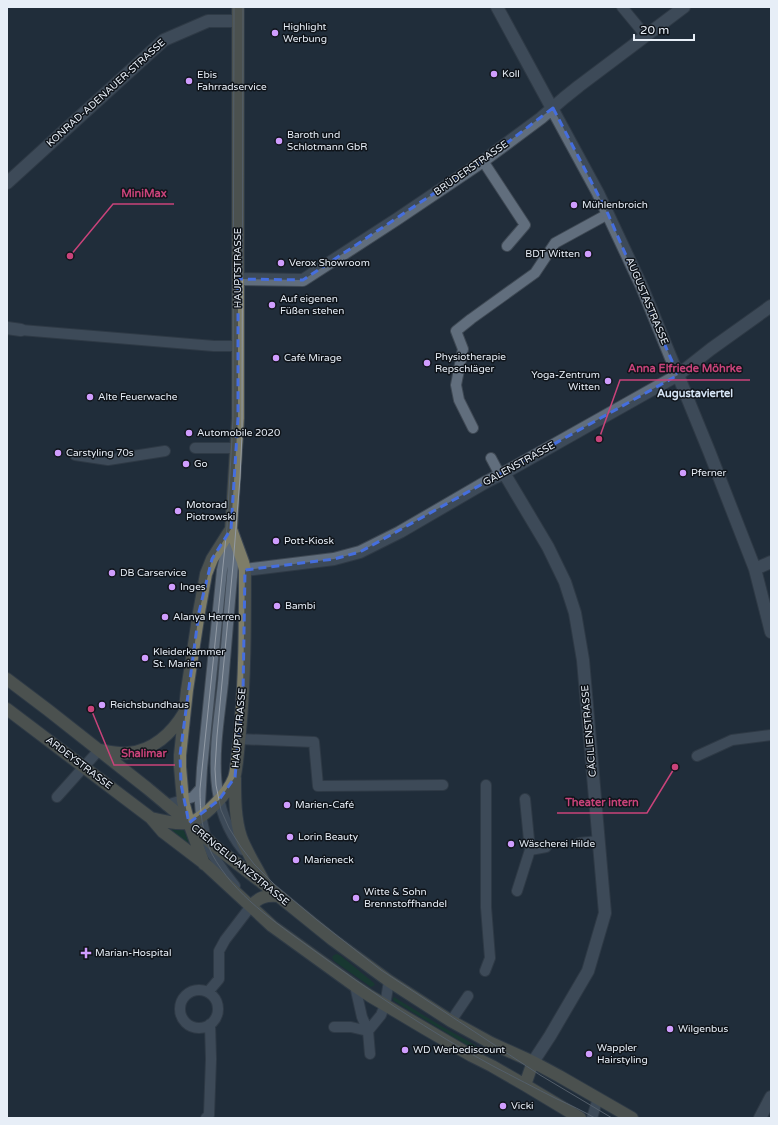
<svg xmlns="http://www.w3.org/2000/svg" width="778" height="1125" font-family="'Varela Round',sans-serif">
<rect width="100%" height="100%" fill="#212d3a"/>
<path fill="#0f4527" d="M 182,826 L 190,845 L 191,847 L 168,829 L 168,827 Z
M 337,954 L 341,956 L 374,983 L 375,985 L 371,987 L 334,961 L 332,957 L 334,955 Z
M 394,997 L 441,1026 L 475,1045 L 476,1047 L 475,1049 L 473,1049 L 394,1001 L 393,999 Z"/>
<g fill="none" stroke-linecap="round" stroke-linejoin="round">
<defs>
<path id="service" d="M 622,7 L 646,36
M 483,161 L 525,225 L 507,246
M 21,330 L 214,346 L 237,346
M 473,428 L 459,400 L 456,385 L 463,349 L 456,331 L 471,319 L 535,273 L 555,243 L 608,214
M 195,448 L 236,448
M 75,455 L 108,460 L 165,451
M 491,458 L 500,475
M 230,533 L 222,570 L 202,768 L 200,803 L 201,816 L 206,839 L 212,854 L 225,873 L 235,886
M 232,541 L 233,565 C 230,604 226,644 223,683 C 217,740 203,801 243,850
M 239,739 L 314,742 L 318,786 L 443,785
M 697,756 L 732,740 L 771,735
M 57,797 L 99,750
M 166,805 L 193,797 L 200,789
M 579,843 L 599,841
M 530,850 L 546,847
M 517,891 L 530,850 L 525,799
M 485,971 L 490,958 L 486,907 L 486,785
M 355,986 L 362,1017 L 368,1031 L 370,1054
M180 1009a19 19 0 1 1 38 0a19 19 0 1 1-38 0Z
M 208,992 L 219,979 L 219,951 L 225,940 L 251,906 L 247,902
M 451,1021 L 468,996
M 334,1027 L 351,1027 L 368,1031
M 368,1031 L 381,1015 L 385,1005 L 389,981
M 206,1118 L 209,1115 L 211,1059 L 210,1024
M 592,1118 L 598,1098"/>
<path id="minor" d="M 497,7 L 598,193 L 642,287 L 709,451 L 755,569 L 771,632
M 7,183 L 164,40 L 208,21 L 238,21
M 238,279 L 303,280 L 397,219 L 483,161 L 541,118 L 564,98 L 579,86 L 684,7
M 7,328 L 21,330
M 504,473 L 548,547 L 565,582 L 575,613 L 583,660 L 605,913 L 588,971 L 550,1036 L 533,1062
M 755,569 L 771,562
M 245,570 L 334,559 L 360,552 L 400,532 L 486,482 L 504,473 L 678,375 L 711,349 L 771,306
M 760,1118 L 771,1097"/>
<path id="secondary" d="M 7,679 L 48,710 L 147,788 L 189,823 L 217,848 L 265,885 L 333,940 L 389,981 L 451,1021 L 491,1043 L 533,1062 L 559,1076 L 632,1118
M 7,709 L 151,818 L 163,832 L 205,864 L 272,926 L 355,986 L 370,996 L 424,1028 L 472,1056 L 492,1066 L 525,1085 L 580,1118
M 100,750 C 110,752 119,754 128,753 C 153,751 172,733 184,713
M 235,778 C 235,798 235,819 241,837 C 246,851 257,868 264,882
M 151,818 C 163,821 175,824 187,823 C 202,821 229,792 234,778 C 236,773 236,767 237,762 C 238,752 239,742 240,732 C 245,678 245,624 245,570 L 243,562 L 231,529 L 238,418 L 238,7
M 204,864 L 189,823 L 183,801 L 180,767 L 180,755 L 187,690 L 199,612 L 206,574 L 212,559 L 231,529
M 251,906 C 259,897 266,895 278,896
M 525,1085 L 533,1062"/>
</defs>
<use href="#service" stroke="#3f4954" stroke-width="12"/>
<use href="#minor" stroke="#3f4954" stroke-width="14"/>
<use href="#secondary" stroke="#3f4954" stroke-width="14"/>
<use href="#service" stroke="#616e7d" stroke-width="10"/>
<use href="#minor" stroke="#616e7d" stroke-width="12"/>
<use href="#secondary" stroke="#7e7d68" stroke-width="12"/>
<path stroke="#929ba6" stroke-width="1" d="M 234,7 L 233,420 L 227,527 L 200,789 C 200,811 202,834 212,854 C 234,895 275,922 312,949 C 370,991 430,1032 493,1066 C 514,1077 535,1088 557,1099 C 570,1105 583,1111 595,1118
M 243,7 L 242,434 L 240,478 L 233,565 L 217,736 L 215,769 L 216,785 L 221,810 L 229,828 L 241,847 L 254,864 L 275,885 L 317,920 L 381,970 L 540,1075 L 612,1118"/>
</g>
<path d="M0 0H778V1125H0ZM 553,108 L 608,214 L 678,375 L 360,552 L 334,559 L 245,570 L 243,694 L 235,777 L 219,800 L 189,823 L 181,784 L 180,755 L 199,612 L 212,559 L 231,529 L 238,418 L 238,279 L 303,280 L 483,161 Z" fill="#212d3a" fill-opacity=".55" fill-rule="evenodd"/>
<path fill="none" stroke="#456ede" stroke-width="3" stroke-dasharray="8 5" stroke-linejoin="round" d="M 553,108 L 608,214 L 678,375 L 360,552 L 334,559 L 245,570 L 243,694 L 235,777 L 219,800 L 189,823 L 181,784 L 180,755 L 199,612 L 212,559 L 231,529 L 238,418 L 238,279 L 303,280 L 483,161 Z"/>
<g fill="#d09dfe" stroke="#0f141a" stroke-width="1.5">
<circle cx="275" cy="33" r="4"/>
<circle cx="494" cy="74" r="4"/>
<circle cx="189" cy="81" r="4"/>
<circle cx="279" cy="141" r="4"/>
<circle cx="574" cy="205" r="4"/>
<circle cx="588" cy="254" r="4"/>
<circle cx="281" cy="263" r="4"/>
<circle cx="272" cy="305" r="4"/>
<circle cx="276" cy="358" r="4"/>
<circle cx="427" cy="363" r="4"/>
<circle cx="608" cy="381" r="4"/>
<circle cx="90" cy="397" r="4"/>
<circle cx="189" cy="433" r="4"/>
<circle cx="58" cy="453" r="4"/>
<circle cx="186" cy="464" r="4"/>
<circle cx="683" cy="473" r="4"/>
<circle cx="178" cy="511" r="4"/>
<circle cx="276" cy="541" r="4"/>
<circle cx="112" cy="573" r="4"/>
<circle cx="172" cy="587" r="4"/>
<circle cx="277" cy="606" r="4"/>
<circle cx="165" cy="617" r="4"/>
<circle cx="145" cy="658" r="4"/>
<circle cx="102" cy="705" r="4"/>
<circle cx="287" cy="805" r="4"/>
<circle cx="290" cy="837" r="4"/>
<circle cx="511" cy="844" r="4"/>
<circle cx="296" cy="860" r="4"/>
<circle cx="356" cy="898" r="4"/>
<path d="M84 947h4v4h4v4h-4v4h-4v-4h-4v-4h4z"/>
<circle cx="670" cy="1029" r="4"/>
<circle cx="405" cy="1050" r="4"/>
<circle cx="589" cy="1054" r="4"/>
<circle cx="503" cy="1106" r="4"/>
</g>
<g text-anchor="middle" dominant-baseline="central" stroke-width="3" stroke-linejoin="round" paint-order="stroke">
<g font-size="10" fill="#e7eef7" stroke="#0f141a" text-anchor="start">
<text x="283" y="27">Highlight<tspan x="283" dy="12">Werbung</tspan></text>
<text x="502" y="74">Koll</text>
<text x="197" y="75">Ebis<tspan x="197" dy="12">Fahrradservice</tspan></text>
<text x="287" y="135">Baroth und<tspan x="287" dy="12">Schlotmann GbR</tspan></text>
<text x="582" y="205">Mühlenbroich</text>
<text x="580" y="254" text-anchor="end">BDT Witten</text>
<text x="289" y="263">Verox Showroom</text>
<text x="280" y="299">Auf eigenen<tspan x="280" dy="12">Füßen stehen</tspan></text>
<text x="435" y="357">Physiotherapie<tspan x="435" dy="12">Repschläger</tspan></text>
<text x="284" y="358">Café Mirage</text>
<text x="600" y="375" text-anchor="end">Yoga-Zentrum<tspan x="600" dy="12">Witten</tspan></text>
<text x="98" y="397">Alte Feuerwache</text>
<text x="197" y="433">Automobile 2020</text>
<text x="66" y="453">Carstyling 70s</text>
<text x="194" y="464">Go</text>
<text x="691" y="473">Pferner</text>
<text x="186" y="505">Motorad<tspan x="186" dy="12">Piotrowski</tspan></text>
<text x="284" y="541">Pott-Kiosk</text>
<text x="120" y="573">DB Carservice</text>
<text x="180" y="587">Inges</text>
<text x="285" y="606">Bambi</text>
<text x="173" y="617">Alanya Herren</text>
<text x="153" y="652">Kleiderkammer<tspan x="153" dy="12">St. Marien</tspan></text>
<text x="110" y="705">Reichsbundhaus</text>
<text x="295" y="805">Marien-Café</text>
<text x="298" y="837">Lorin Beauty</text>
<text x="519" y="844">Wäscherei Hilde</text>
<text x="304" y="860">Marieneck</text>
<text x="364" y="892">Witte &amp; Sohn<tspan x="364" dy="12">Brennstoffhandel</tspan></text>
<text x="95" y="953">Marian-Hospital</text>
<text x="678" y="1029">Wilgenbus</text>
<text x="597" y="1048">Wappler<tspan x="597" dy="12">Hairstyling</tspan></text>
<text x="413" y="1050">WD Werbediscount</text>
<text x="511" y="1106">Vicki</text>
</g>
<g font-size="10" fill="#e7eef7" stroke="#0f141a">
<text transform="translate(106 93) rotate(-42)">KONRAD-ADENAUER-STRASSE</text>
<text transform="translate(471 168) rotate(-35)">BRÜDERSTRASSE</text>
<text transform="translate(238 268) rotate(-90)">HAUPTSTRASSE</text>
<text transform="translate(647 301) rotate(67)">AUGUSTASTRASSE</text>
<text transform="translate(519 464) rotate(-29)">GALENSTRASSE</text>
<text transform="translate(239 728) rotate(-85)">HAUPTSTRASSE</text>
<text transform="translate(589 731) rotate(-95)">CÄCILIENSTRASSE</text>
<text transform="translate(79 763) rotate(37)">ARDEYSTRASSE</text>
<text transform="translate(240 865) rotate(39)">CRENGELDANZSTRASSE</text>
</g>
<g font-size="11" font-weight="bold" fill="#d6e5f6" stroke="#0f141a">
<text x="695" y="393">Augustaviertel</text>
</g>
</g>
<path fill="none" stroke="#c9437a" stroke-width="1.5" d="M70 256L113 204H174M599 439L620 380H750M91 709L114 765H175M675 767L647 813H557"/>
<g fill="#c9437a" stroke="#0f141a" stroke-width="1.5">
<circle cx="70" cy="256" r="4"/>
<circle cx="599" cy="439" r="4"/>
<circle cx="91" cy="709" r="4"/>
<circle cx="675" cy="767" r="4"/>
</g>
<g font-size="11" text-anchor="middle" font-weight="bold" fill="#c9437a" stroke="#0f141a" stroke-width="3" stroke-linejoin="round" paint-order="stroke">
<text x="144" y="197">MiniMax</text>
<text x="685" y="372">Anna Elfriede Möhrke</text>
<text x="144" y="757">Shalimar</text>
<text x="602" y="806">Theater intern</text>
</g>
<rect width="778" height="1125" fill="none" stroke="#e7eef7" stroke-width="16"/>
<path d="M634 34v6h60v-6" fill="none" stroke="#e7eef7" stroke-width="2"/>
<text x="640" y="34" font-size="12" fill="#e7eef7" stroke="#0f141a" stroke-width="3" paint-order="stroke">20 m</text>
</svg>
